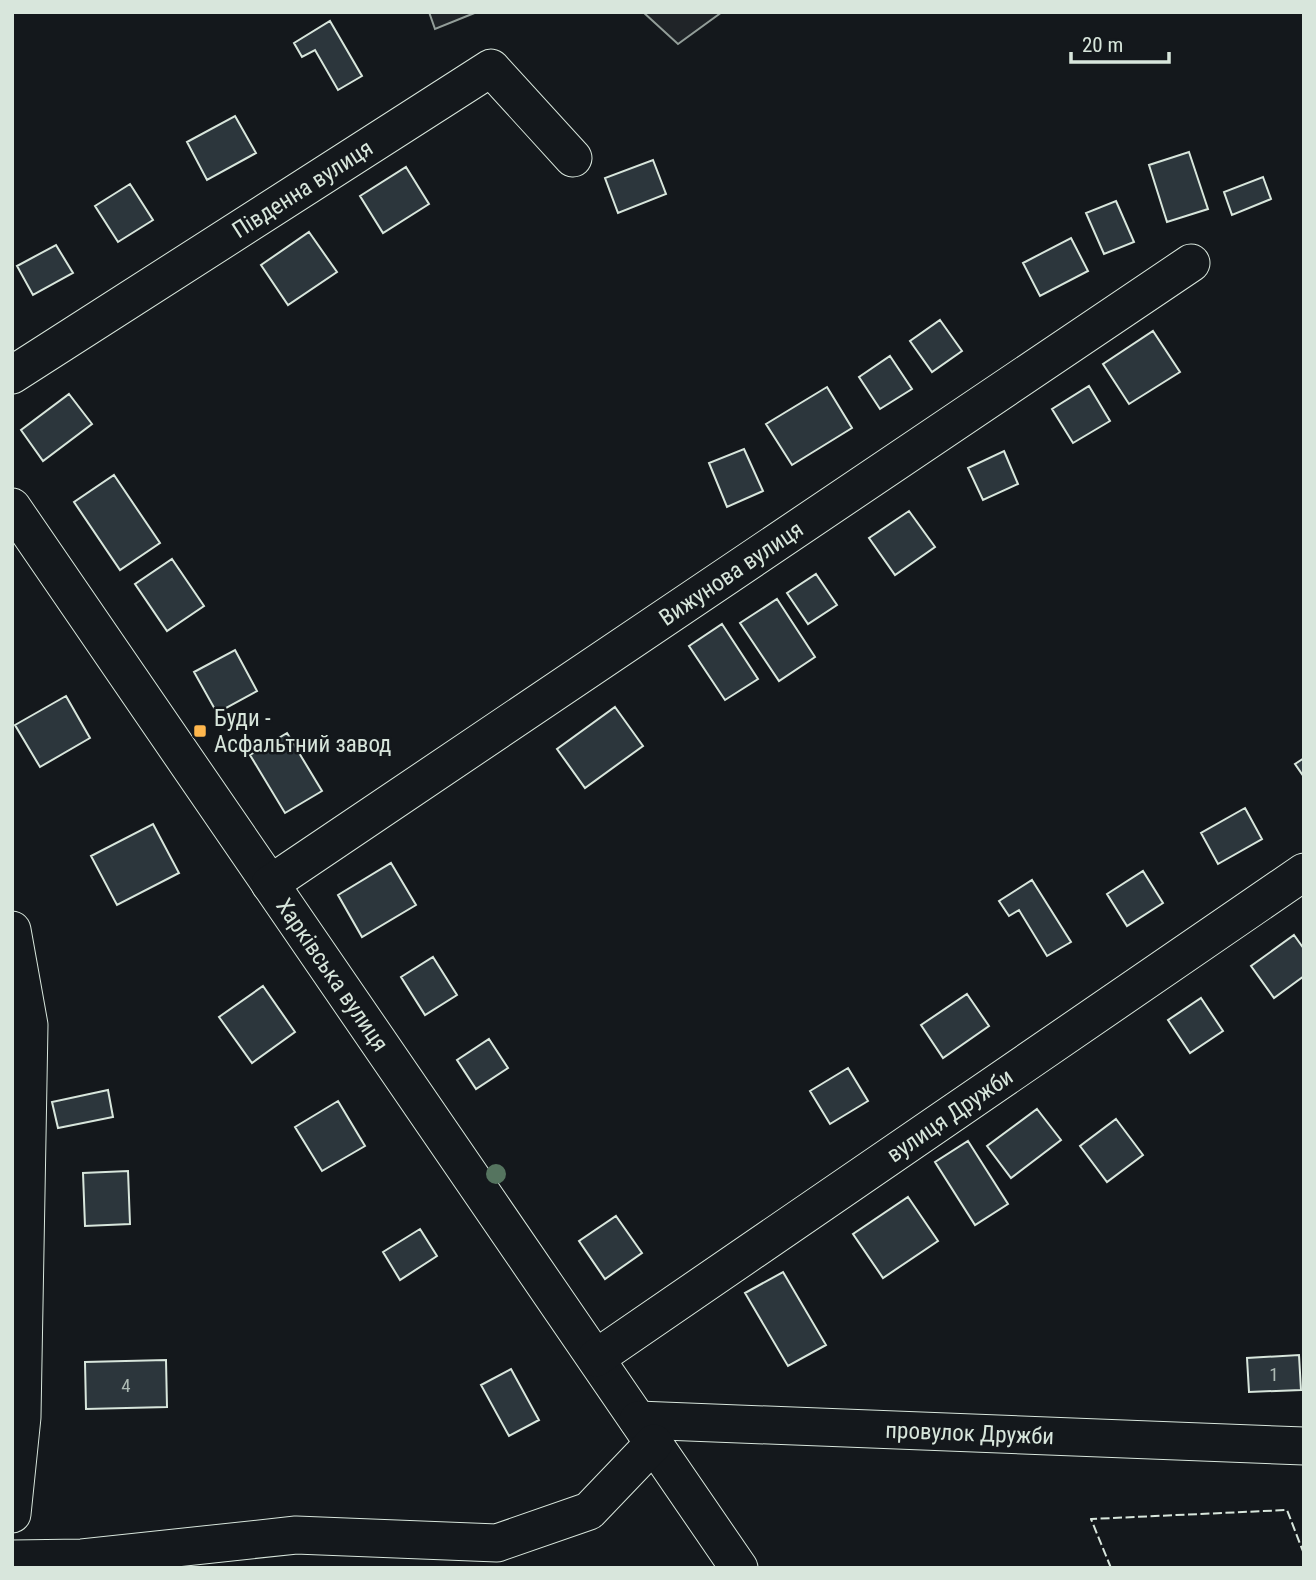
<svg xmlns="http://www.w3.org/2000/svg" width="1316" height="1580" font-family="'Roboto Condensed',sans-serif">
<rect width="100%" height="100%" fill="#14181c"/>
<path fill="#202428" stroke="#939e99" stroke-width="2" d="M 429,12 L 477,12 L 435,29 Z
M 643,12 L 722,12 L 678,44 Z"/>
<path fill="#2c363c" stroke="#d8e6dc" stroke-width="2" d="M 330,21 L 362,76 L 338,90 L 315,50 L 302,57 L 294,43 Z
M 235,116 L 256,153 L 207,180 L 187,142 Z
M 1189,152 L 1208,209 L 1167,222 L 1149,165 Z
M 653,160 L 666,194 L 618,213 L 605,178 Z
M 406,167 L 429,204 L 383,233 L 360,196 Z
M 1263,177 L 1271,199 L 1232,215 L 1224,192 Z
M 130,184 L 153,220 L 118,242 L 95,206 Z
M 1116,201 L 1134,242 L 1104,254 L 1086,213 Z
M 309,232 L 337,272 L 288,305 L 261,265 Z
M 1071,238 L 1088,271 L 1040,296 L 1023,263 Z
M 56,245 L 73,273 L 33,295 L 17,266 Z
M 940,320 L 962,351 L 932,372 L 910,341 Z
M 1153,331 L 1180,372 L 1129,404 L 1103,364 Z
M 890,356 L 912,389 L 880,409 L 859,377 Z
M 1089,386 L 1110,421 L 1073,443 L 1052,409 Z
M 827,387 L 852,428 L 792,465 L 766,424 Z
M 69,394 L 92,424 L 43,461 L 21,430 Z
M 744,449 L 763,491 L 727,507 L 709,463 Z
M 1004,451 L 1018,484 L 983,500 L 968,468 Z
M 114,475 L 160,543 L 120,570 L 74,502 Z
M 909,511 L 935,547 L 895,575 L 869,538 Z
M 172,559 L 204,606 L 167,631 L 135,584 Z
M 816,574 L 837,605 L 808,624 L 787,593 Z
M 777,599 L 815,657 L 779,681 L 740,623 Z
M 722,624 L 758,679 L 725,700 L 689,646 Z
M 235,650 L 257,691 L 217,713 L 194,672 Z
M 66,696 L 90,738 L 40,767 L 15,725 Z
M 615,707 L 643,746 L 585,788 L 557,749 Z
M 287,733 L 322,791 L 285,813 L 250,755 Z
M 1304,758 L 1304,777 L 1295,764 Z
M 1245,808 L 1262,839 L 1218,864 L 1201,833 Z
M 153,824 L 179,873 L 117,905 L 91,856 Z
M 391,863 L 416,905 L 362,937 L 338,895 Z
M 1143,871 L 1163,903 L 1127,926 L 1107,894 Z
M 1032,880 L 1071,942 L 1047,956 L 1019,910 L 1009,916 L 999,901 Z
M 1294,935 L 1304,949 L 1304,976 L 1274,998 L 1251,966 Z
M 433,957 L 457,995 L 425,1015 L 401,977 Z
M 263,986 L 295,1032 L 252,1063 L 219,1017 Z
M 967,994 L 989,1026 L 943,1058 L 921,1025 Z
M 1201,998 L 1223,1031 L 1190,1053 L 1168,1020 Z
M 489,1039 L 508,1068 L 476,1089 L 457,1060 Z
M 848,1068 L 868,1101 L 830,1124 L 810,1091 Z
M 108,1090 L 113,1117 L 58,1128 L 52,1102 Z
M 338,1101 L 365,1146 L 322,1171 L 295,1127 Z
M 1037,1109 L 1061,1140 L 1011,1178 L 987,1146 Z
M 1116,1119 L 1143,1155 L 1107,1182 L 1080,1146 Z
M 968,1141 L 1008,1204 L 975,1225 L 935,1162 Z
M 128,1171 L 130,1224 L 85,1226 L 83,1173 Z
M 908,1197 L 938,1241 L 883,1278 L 853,1234 Z
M 616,1216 L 642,1253 L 605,1279 L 579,1241 Z
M 420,1229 L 437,1256 L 400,1280 L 383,1252 Z
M 783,1272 L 826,1345 L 788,1366 L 745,1293 Z
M 1299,1355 L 1301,1390 L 1249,1392 L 1247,1358 Z
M 166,1360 L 167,1407 L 86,1409 L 85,1362 Z
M 511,1369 L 539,1420 L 509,1436 L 481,1385 Z"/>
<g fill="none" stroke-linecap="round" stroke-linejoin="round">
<defs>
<g id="minor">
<path id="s1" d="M 12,375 L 491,68 L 573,158"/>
<path id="s2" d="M 12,507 L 739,1568"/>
<path id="s3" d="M 270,884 L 1191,263"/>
<path d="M 12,930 L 29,1025 L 22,1417 L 12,1514"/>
<path id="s4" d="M 596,1358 L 1304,872"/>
<path id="s5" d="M 638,1420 L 1304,1446"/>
<path d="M 12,1559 L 82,1558 L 296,1535 L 497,1543 L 589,1511 L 654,1443"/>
</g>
</defs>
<use href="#minor" stroke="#d8e6dc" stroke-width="39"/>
<use href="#minor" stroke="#14181c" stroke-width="37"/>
<path stroke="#d8e6dc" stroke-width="2" stroke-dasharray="9 3.5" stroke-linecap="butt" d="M 1111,1568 L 1091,1519 L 1287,1510 L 1304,1554"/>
</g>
<circle fill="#55745f" cx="496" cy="1174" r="10"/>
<rect fill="#ffb74d" stroke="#14181c" stroke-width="2.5" x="193" y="724" width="14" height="14" rx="3.5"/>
<g text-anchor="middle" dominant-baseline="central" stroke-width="5" stroke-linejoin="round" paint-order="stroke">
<g font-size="19" fill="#adbab4">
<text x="1274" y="1374">1</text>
<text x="126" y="1385">4</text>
</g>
<g font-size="23" fill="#d8e6dc" stroke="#14181c">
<text stroke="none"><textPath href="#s1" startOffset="345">Південна вулиця</textPath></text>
<text stroke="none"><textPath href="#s3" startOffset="556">Вижунова вулиця</textPath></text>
<text stroke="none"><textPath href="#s2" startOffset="567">Харківська вулиця</textPath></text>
<text stroke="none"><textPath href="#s4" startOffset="429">вулиця Дружби</textPath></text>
<text stroke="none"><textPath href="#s5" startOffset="332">провулок Дружби</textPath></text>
</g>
<g font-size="23" fill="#d8e6dc" stroke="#14181c" text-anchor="start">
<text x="214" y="718">Буди -<tspan x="214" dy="26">Асфальтний завод</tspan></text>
</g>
</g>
<rect width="1316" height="1580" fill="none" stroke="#d8e6dc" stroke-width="28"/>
<path d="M1071 52v10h98v-10" fill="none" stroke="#d8e6dc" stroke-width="3.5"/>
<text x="1082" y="52" font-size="21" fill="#d8e6dc" stroke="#14181c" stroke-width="5" paint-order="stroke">20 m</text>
</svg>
